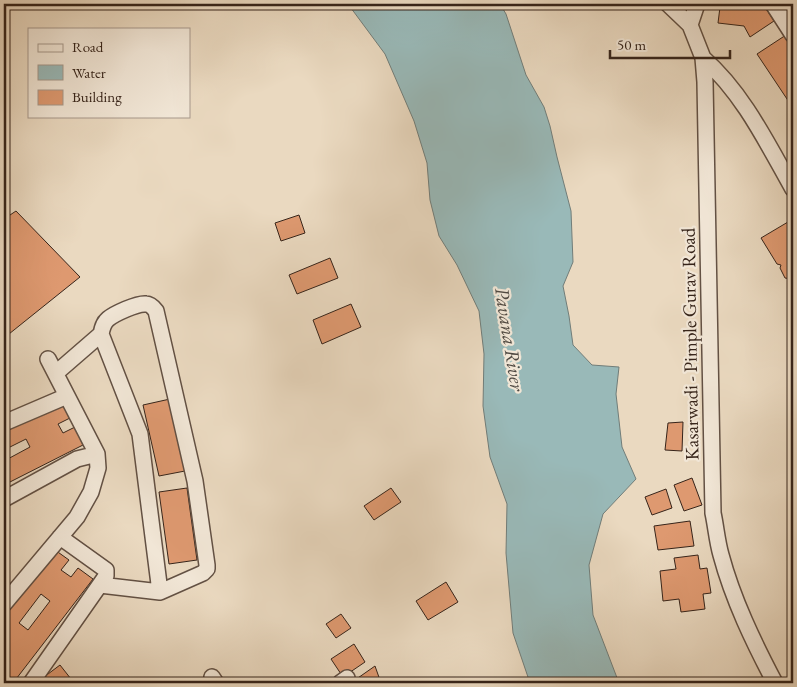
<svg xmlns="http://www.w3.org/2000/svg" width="797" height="687" font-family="'EB Garamond',serif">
<rect width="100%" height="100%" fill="#ead9c0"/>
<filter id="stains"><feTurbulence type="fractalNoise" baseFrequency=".004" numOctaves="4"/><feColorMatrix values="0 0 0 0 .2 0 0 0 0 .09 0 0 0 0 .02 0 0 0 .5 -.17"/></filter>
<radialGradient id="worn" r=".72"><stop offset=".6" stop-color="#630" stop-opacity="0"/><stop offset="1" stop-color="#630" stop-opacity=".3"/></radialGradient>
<path fill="#99b9b8" stroke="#717d79" d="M 348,4 L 500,4 L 506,14 L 526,75 L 544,107 L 550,126 L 557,157 L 571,211 L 573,262 L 563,286 L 569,316 L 573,345 L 592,365 L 619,367 L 616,394 L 622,447 L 636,479 L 603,514 L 589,565 L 593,615 L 619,683 L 530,683 L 513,633 L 506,553 L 507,504 L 490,457 L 483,406 L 484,354 L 479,311 L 457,265 L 439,236 L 430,200 L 427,163 L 414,121 L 385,54 Z"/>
<path fill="#de9970" stroke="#36241a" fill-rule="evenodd" d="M 730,4 L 763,4 L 774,21 L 750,37 L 744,26 L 718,23 L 720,7 L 732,8 Z
M 786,35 L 793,46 L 793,103 L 791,105 L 757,54 Z
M 16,211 L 80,277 L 4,338 L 4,219 Z
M 299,215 L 305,233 L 281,241 L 275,223 Z
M 793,219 L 793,282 L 791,279 L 785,278 L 780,268 L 781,265 L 777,264 L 761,238 Z
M 330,258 L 338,278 L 297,294 L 289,275 Z
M 351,304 L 361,327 L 322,344 L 313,320 Z
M 170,399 L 185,471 L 159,476 L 143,405 Z
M 62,401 L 70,418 L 58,424 L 63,433 L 75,427 L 83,445 L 4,485 L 4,461 L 30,447 L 26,439 L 4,450 L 4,430 Z
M 683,422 L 682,451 L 665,450 L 668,423 Z
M 692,478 L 702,505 L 684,511 L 674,485 Z
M 187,488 L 197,560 L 169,564 L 159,492 Z
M 391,488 L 401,502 L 374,520 L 364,506 Z
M 666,489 L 672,508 L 652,515 L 645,497 Z
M 690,521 L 694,546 L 658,550 L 654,526 Z
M 55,550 L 69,560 L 61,570 L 71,577 L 78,568 L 93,579 L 13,683 L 4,683 L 4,616 ZM 41,594 L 50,601 L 28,630 L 19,623 Z
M 698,555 L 700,569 L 707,568 L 711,593 L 703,594 L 705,609 L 681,612 L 679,599 L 663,601 L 660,571 L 676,569 L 674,558 Z
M 446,582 L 458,602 L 428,620 L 416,601 Z
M 341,614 L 351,628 L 336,638 L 326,624 Z
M 354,644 L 365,662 L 343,677 L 331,659 Z
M 60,665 L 71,679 L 65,683 L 36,683 Z
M 375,666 L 381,683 L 357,683 L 355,680 Z"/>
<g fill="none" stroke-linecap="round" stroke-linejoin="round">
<defs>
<path id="minor" d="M 668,4 L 690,25 L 703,58 L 705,82 L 713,513 C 716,527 717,541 721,555 C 733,600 754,643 775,683
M 773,4 L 793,35
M 780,14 L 793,6
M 690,25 L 697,4
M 703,58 C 743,93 767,143 793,189
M 48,359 L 97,454
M 56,373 L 101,334 L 140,434 L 160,592
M 4,423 L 67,396
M 4,499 L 77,459 L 97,454 L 98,468 L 91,492 L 77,517 L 4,604
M 100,585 L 160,592 L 203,573 L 207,569 L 207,565 L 195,481 L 156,311 C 153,307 150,304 146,304 C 137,303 114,314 108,319 C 103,323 102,329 101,334
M 212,677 L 216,683
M 31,683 L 106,576 L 106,570 L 60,537
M 340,683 L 347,678"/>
</defs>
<use href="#minor" stroke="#635144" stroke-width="18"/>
<use href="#minor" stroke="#f1e6d6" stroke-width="15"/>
</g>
<g text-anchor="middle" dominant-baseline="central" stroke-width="4.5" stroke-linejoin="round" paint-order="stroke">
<g font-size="19" fill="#36241a" stroke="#f1e6d6">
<text transform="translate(690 344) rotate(-91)">Kasarwadi - Pimple Gurav Road</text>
</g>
<g font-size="20" font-style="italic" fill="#4f4942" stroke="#f1e6d6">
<text transform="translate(510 339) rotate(81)">Pavana River</text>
</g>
</g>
<rect width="797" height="687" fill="none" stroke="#ead9c0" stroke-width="20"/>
<rect x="5" y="5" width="787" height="677" fill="none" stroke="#36241a" stroke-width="2.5"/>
<rect x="10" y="10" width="777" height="667" fill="none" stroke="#36241a"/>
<rect x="28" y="28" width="162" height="90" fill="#f1e6d6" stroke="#a6988b"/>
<rect x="38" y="44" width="25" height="8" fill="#f1e6d6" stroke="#a6988b"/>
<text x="72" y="52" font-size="15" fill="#36241a">Road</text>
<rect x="38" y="65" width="25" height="15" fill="#99b9b8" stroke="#a6988b"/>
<text x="72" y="78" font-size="15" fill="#36241a">Water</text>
<rect x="38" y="90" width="25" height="15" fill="#de9970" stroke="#a6988b"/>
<text x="72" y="102" font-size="15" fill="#36241a">Building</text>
<path d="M610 50v8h120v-8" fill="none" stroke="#36241a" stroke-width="2.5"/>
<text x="617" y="50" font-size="15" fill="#36241a" stroke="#f1e6d6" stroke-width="4" paint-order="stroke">50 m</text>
<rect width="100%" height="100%" filter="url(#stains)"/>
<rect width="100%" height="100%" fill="url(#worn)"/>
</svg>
